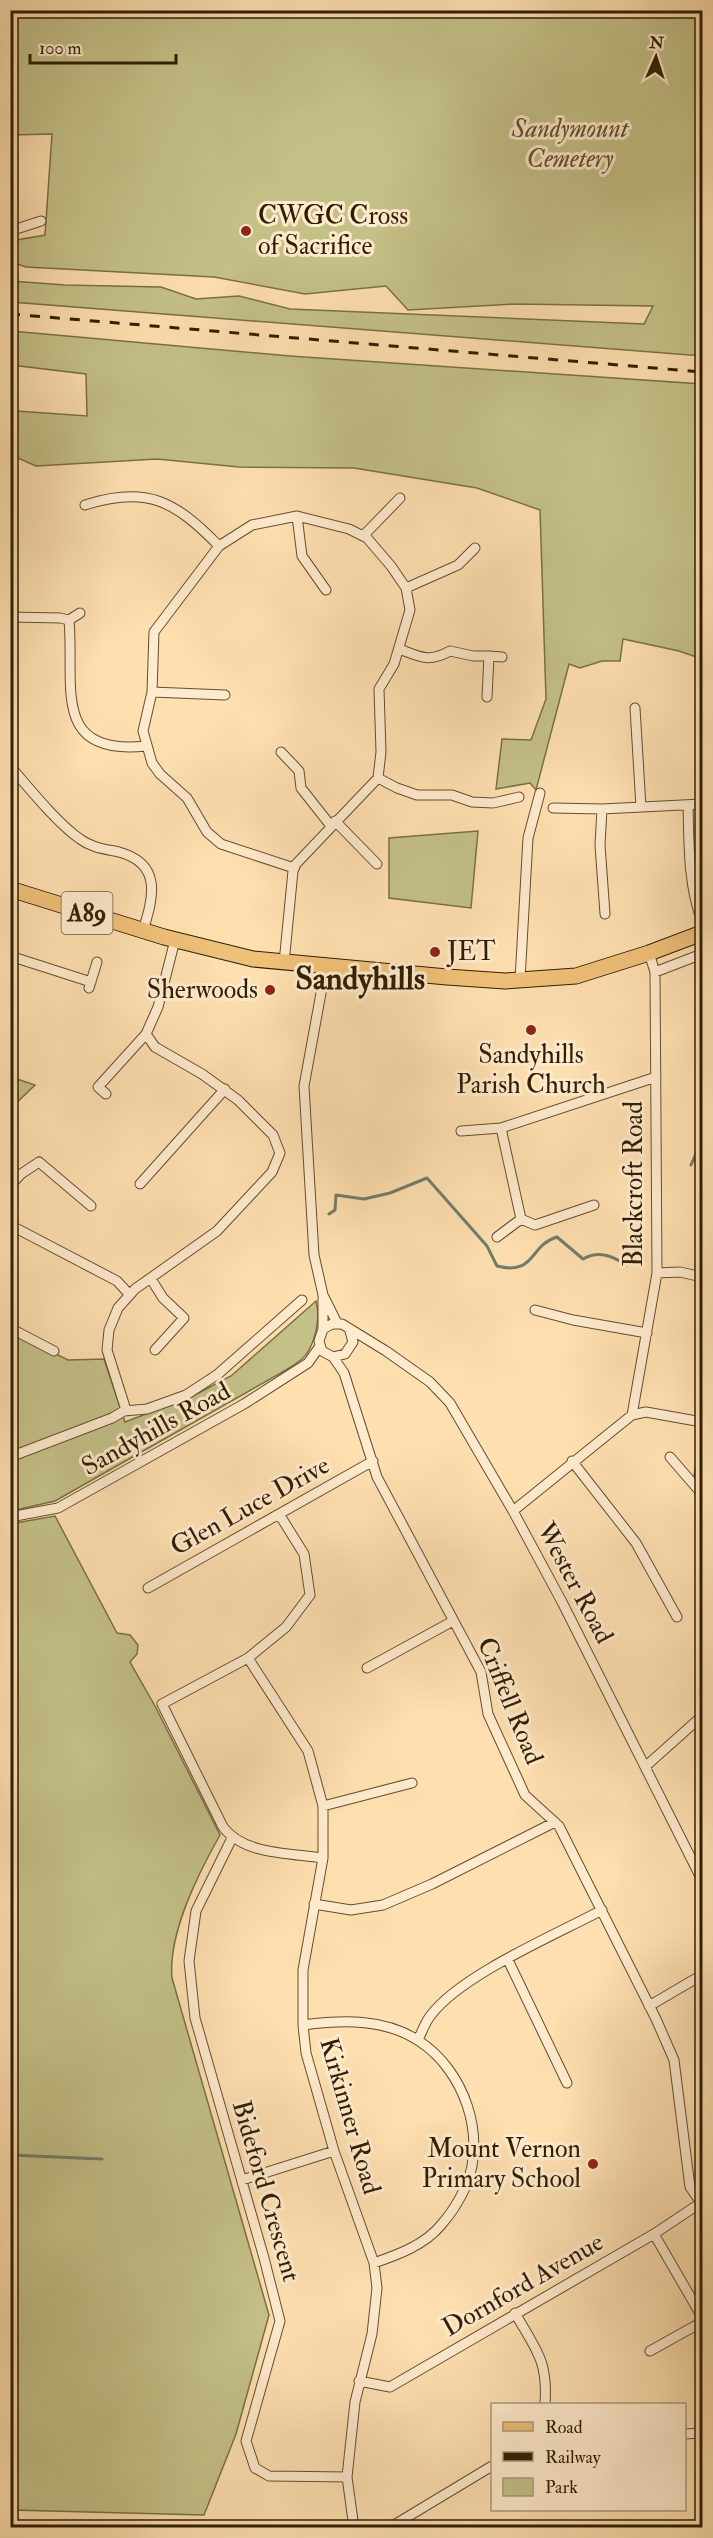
<svg xmlns="http://www.w3.org/2000/svg" width="713" height="2538" font-family="'IM FELL Double Pica',serif">
<rect width="100%" height="100%" fill="#fedfb0"/>
<filter id="stains"><feTurbulence type="fractalNoise" baseFrequency=".00333" numOctaves="4"/><feColorMatrix values="0 0 0 0 .2 0 0 0 0 .09 0 0 0 0 .02 0 0 0 .5 -.17"/></filter>
<radialGradient id="worn" r=".72"><stop offset=".6" stop-color="#630" stop-opacity="0"/><stop offset="1" stop-color="#630" stop-opacity=".3"/></radialGradient>
<path fill="#c4c188" stroke="#7a7046" stroke-width="1.5" d="M 11,10 L 702,11 L 702,356 L 11,302 L 11,281 L 65,285 L 161,287 L 196,299 L 239,296 L 290,309 L 644,324 L 653,306 L 514,304 L 408,310 L 386,286 L 305,294 L 214,277 L 26,267 L 11,262 L 11,241 L 45,235 L 52,134 L 11,135 Z
M 11,331 L 290,356 L 702,384 L 702,659 L 679,651 L 623,639 L 620,661 L 602,661 L 580,668 L 569,664 L 536,790 L 530,783 L 496,789 L 502,739 L 531,740 L 546,699 L 540,510 L 477,488 L 354,468 L 239,467 L 157,459 L 36,466 L 11,455 L 11,417 L 17,411 L 87,416 L 86,374 L 11,365 Z
M 478,831 L 471,908 L 389,898 L 389,838 Z
M 11,1077 L 35,1085 L 11,1108 L 10,1077 Z
M 316,1301 C 321,1318 315,1347 302,1359 C 297,1363 291,1367 286,1370 L 55,1501 L 11,1511 L 10,1331 L 68,1360 L 104,1359 L 125,1422 L 191,1397 L 231,1376 Z
M 701,1426 L 702,1426 L 702,1489 L 694,1477 Z
M 55,1516 L 117,1633 L 130,1635 L 138,1645 L 137,1654 L 130,1662 L 155,1706 L 220,1835 C 198,1874 168,1933 172,1978 L 269,2315 L 236,2434 L 204,2515 L 11,2510 L 10,1524 Z"/>
<g fill="none" stroke-linecap="round" stroke-linejoin="round">
<path stroke="#737d6b" stroke-width="3" d="M 691,1165 L 702,1140
M 329,1214 L 335,1210 L 336,1195 L 364,1199 L 390,1193 L 427,1178 L 487,1246 L 497,1266 C 536,1276 529,1245 557,1237 L 583,1259 C 599,1250 612,1256 627,1265 L 642,1258
M 10,2155 L 102,2159"/>
<defs>
<path id="street" d="M 10,231 L 41,221
M 85,505 C 147,485 175,501 219,546
M 297,516 L 302,556 L 326,590
M 363,536 L 400,498
M 406,588 L 458,565 L 475,548
M 10,617 L 60,618 L 69,620 C 75,685 50,756 146,746
M 69,620 L 80,613
M 399,649 C 421,657 428,663 450,651 L 473,656 L 489,656 L 487,697
M 489,656 L 502,657
M 152,692 L 225,695
M 635,708 L 641,807
M 281,752 L 299,771 L 301,788 L 331,826
M 10,766 C 28,787 58,824 80,839 C 92,848 105,849 119,852 C 163,864 153,898 143,931
M 378,778 L 397,788 L 417,795 L 452,795 L 472,802 L 493,803 L 519,797
M 688,805 C 689,843 688,885 702,921
M 553,808 L 602,809 L 702,804
M 602,809 L 600,845 L 605,914
M 335,821 L 377,864
M 10,956 L 91,982
M 284,963 L 293,871 L 296,864 L 378,778 L 381,752 L 379,689 L 394,664 L 410,610 L 406,588 L 391,566 L 367,538 L 349,529 L 297,516 L 252,525 L 219,546 L 154,632 L 152,692 L 143,731 L 152,763 L 160,774 L 187,798 L 207,832 L 221,844 L 294,868
M 326,966 L 304,1086 L 314,1255 L 323,1295 L 337,1323
M 655,972 L 702,954
M 520,980 L 528,838 L 540,793
M 89,988 L 97,962
M 106,1094 L 98,1087 L 146,1034 L 158,1007 L 175,940
M 501,1128 L 521,1219 L 535,1225 L 594,1205
M 461,1131 L 501,1128 L 656,1077
M 140,1184 L 225,1089
M 10,1186 L 21,1174 L 39,1162 L 91,1206
M 10,1225 L 117,1281 L 129,1294
M 497,1237 L 521,1219
M 657,1273 L 680,1272 L 702,1277
M 151,1279 L 163,1298 L 184,1318 L 155,1350
M 323,1298 L 323,1329 L 319,1341 L 322,1351 L 333,1357 L 345,1354 L 353,1342 L 350,1331
M 535,1310 L 573,1320 L 647,1333
M 10,1328 L 54,1351
M 323,1329 L 332,1324 L 342,1324 L 386,1351 L 430,1382 L 450,1403 L 513,1511 L 562,1602 L 702,1880
M 333,1357 L 344,1373 L 377,1477 L 481,1672 L 488,1714 L 525,1795 L 559,1826 L 656,2019 L 674,2060 L 690,2187 L 701,2203
M 126,1410 L 107,1350 L 109,1330 L 118,1308 L 135,1289 L 217,1231 L 272,1172 L 280,1153 L 273,1135 L 238,1100 L 202,1074 L 155,1047 L 146,1034
M 632,1415 L 657,1273 L 655,972 L 649,953
M 10,1457 L 112,1418 L 124,1411 L 147,1409 L 186,1395 L 218,1374 L 302,1300
M 670,1457 L 702,1494
M 572,1461 L 636,1543 L 677,1617
M 513,1511 L 632,1415 L 646,1412 L 702,1422
M 279,1514 L 304,1554 L 310,1595 L 286,1627 L 248,1658 L 162,1704 L 223,1827 C 244,1855 290,1853 323,1858
M 10,1517 L 58,1508 L 244,1404 L 308,1363 L 320,1346
M 148,1588 L 373,1461
M 248,1658 L 308,1751 L 323,1806 L 323,1858 L 303,1970 L 303,2025 L 306,2053 L 334,2151 L 374,2263 L 377,2288 L 372,2334 L 355,2402 L 347,2477 L 354,2528
M 367,1668 L 453,1621
M 646,1766 L 702,1716
M 323,1806 L 412,1783
M 232,1838 L 196,1911 L 189,1961 L 195,2018 L 264,2258 L 280,2321 L 246,2441 L 255,2468 L 269,2476 L 347,2477
M 314,1904 L 351,1910 L 383,1905 L 432,1884 L 555,1822
M 508,1960 L 567,2083
M 649,2006 L 702,1975
M 303,2025 C 342,2020 384,2018 419,2041 C 464,2070 487,2136 466,2186 C 460,2199 450,2215 441,2225 C 425,2245 397,2255 374,2263
M 418,2040 C 422,2032 425,2022 431,2015 C 461,1975 555,1935 602,1910
M 242,2180 L 334,2151
M 654,2234 L 702,2317
M 515,2313 C 536,2350 548,2360 545,2404
M 650,2351 L 702,2322
M 359,2381 L 390,2387 L 654,2234 L 702,2202
M 684,2434 L 702,2433
M 389,2528 L 492,2466"/>
<path id="primary" d="M 10,889 L 164,937 L 253,959 L 447,977 L 505,981 L 576,976 L 649,953 L 702,933"/>
</defs>
<use href="#street" stroke="#644e2f" stroke-width="11"/>
<use href="#primary" stroke="#301e04" stroke-width="17"/>
<use href="#street" stroke="#feeacc" stroke-width="9"/>
<use href="#primary" stroke="#efc078" stroke-width="15"/>
<path stroke="#301e04" stroke-width="3" stroke-dasharray="10 10" stroke-linecap="butt" d="M 10,314 L 702,372"/>
</g>
<g fill="#8f2418" stroke="#feeacc" stroke-width="2">
<circle cx="246" cy="231" r="6"/>
<circle cx="435" cy="952" r="6"/>
<circle cx="270" cy="990" r="6"/>
<circle cx="531" cy="1030" r="6"/>
<circle cx="593" cy="2164" r="6"/>
</g>
<g text-anchor="middle" dominant-baseline="central" stroke-width="6" stroke-linejoin="round" paint-order="stroke">
<rect fill="#feeacc" stroke="#6e5b40" stroke-width="1.5" x="61.5" y="892" width="51" height="42" rx="4.5"/>
<g font-size="24" font-weight="bold" fill="#301e04">
<text x="87" y="913">A89</text>
</g>
<g font-size="26" font-style="italic" fill="#5c4f2c" stroke="#feeacc">
<text x="570" y="129">Sandymount<tspan x="570" dy="30">Cemetery</tspan></text>
</g>
<g font-size="26" fill="#301e04" stroke="#feeacc" text-anchor="start">
<text x="258" y="216">CWGC Cross<tspan x="258" dy="30">of Sacrifice</tspan></text>
<text x="447" y="952">JET</text>
<text x="258" y="990" text-anchor="end">Sherwoods</text>
<text x="531" y="1055" text-anchor="middle">Sandyhills<tspan x="531" dy="30">Parish Church</tspan></text>
<text x="581" y="2149" text-anchor="end">Mount Vernon<tspan x="581" dy="30">Primary School</tspan></text>
</g>
<g font-size="26" fill="#301e04" stroke="#feeacc">
<text transform="translate(634 1184) rotate(-90)">Blackcroft Road</text>
<text transform="translate(156 1429) rotate(-29)">Sandyhills Road</text>
<text transform="translate(250 1506) rotate(-29)">Glen Luce Drive</text>
<text transform="translate(575 1583) rotate(62)">Wester Road</text>
<text transform="translate(510 1701) rotate(68)">Criffell Road</text>
<text transform="translate(350 2116) rotate(74)">Kirkinner Road</text>
<text transform="translate(266 2191) rotate(74)">Bideford Crescent</text>
<text transform="translate(523 2285) rotate(-30)">Dornford Avenue</text>
</g>
<g font-size="32" font-weight="bold" fill="#301e04" stroke="#feeacc">
<text x="360" y="979">Sandyhills</text>
</g>
</g>
<rect width="713" height="2538" fill="none" stroke="#fedfb0" stroke-width="36"/>
<rect x="12" y="12" width="689" height="2514" fill="none" stroke="#301e04" stroke-width="3"/>
<rect x="18" y="18" width="677" height="2502" fill="none" stroke="#301e04" stroke-width="1.5"/>
<rect x="491" y="2403" width="195" height="108" fill="#feeacc" stroke="#ac987c" stroke-width="1.5"/>
<rect x="503" y="2422" width="30" height="9" fill="#efc078" stroke="#ac987c" stroke-width="1.5"/>
<text x="545" y="2433" font-size="18" fill="#301e04">Road</text>
<rect x="503" y="2452" width="30" height="9" fill="#301e04" stroke="#ac987c" stroke-width="1.5"/>
<text x="545" y="2463" font-size="18" fill="#301e04">Railway</text>
<rect x="503" y="2478" width="30" height="18" fill="#c4c188" stroke="#ac987c" stroke-width="1.5"/>
<text x="545" y="2493" font-size="18" fill="#301e04">Park</text>
<g transform="translate(656 57) rotate(3)" stroke="#feeacc" stroke-width="4.5" paint-order="stroke">
<path d="M0-4.5L10 22L0 15L-10 22Z" fill="#301e04"/>
<text y="-9" font-size="16" font-weight="bold" text-anchor="middle" fill="#301e04">N</text>
</g>
<path d="M30 54v9h146v-9" fill="none" stroke="#301e04" stroke-width="3"/>
<text x="39" y="54" font-size="18" fill="#301e04" stroke="#feeacc" stroke-width="4.5" paint-order="stroke">100 m</text>
<rect width="100%" height="100%" filter="url(#stains)"/>
<rect width="100%" height="100%" fill="url(#worn)"/>
</svg>
